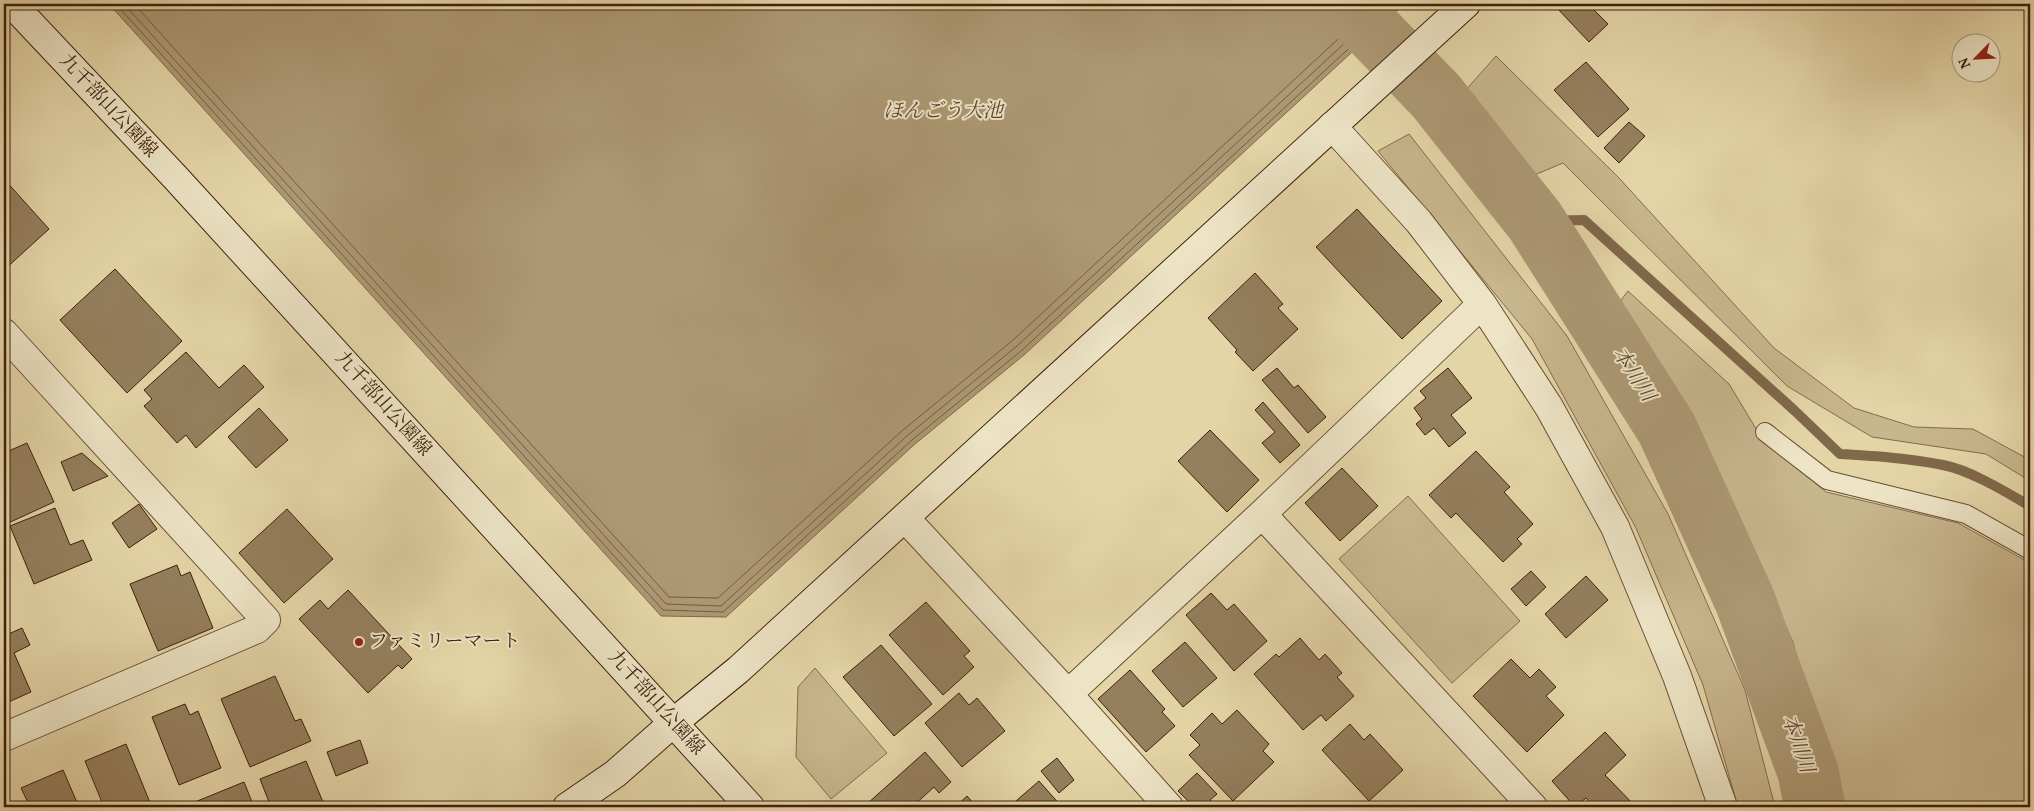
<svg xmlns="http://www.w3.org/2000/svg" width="2034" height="811" font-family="Vollkorn,'Noto Serif JP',serif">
<rect width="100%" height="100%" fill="#e4d5a7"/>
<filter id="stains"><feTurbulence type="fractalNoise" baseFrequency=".004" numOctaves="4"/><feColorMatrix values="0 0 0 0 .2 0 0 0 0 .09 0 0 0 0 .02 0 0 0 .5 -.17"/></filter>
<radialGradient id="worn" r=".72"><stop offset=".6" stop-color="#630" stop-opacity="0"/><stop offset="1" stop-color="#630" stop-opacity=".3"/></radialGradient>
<path fill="#c8b68d" stroke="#846c4d" d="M 1496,56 L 1619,178 L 1774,348 L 1854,408 L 1914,427 L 1973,429 L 2030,460 L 2030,481 L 1986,454 L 1872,437 L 1787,386 L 1563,163 L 1532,176 L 1464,92 Z
M 1409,134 L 1567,336 L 1668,514 L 1745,690 L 1775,807 L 1738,807 L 1703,685 L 1636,528 L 1532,339 L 1378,151 Z
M 1628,291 L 1729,384 L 1758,432 L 1826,492 L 1958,523 L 2030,563 L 2030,807 L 1833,807 L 1793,642 L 1695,433 L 1615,308 Z
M 1408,496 L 1520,621 L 1452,683 L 1339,559 Z
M 815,668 L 887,753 L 831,799 L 796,757 L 798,687 Z"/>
<path fill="#ac9873" stroke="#80684a" d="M 109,4 L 1404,4 L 1024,355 L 915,444 L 726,617 L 661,616 Z"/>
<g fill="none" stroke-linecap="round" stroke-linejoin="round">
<path stroke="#765c40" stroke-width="1" d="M 116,4 L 663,610 L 723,612 L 912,440 L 1021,351 L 1397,4
M 124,4 L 666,604 L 721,606 L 908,435 L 1017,346 L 1387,4
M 134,4 L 669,597 L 718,598 L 903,430 L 1012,341 L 1376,4"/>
<path stroke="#80684a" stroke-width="10" d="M 1535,221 L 1584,220 L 1795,411 L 1840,454 C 1874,456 1909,458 1943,465 C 1970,470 2006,492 2030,506"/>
<path stroke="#ac9873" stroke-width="61" d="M 1347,4 L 1436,96 L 1535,221 L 1667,429 L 1745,601 L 1808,772 L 1815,807"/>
</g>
<path fill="#957f5d" stroke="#3f210d" d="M 1560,4 L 1588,4 L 1608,24 L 1589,42 L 1556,7 Z
M 1586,62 L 1629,109 L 1598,137 L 1554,90 Z
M 1629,122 L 1645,136 L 1619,163 L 1604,148 Z
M 4,179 L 49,229 L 4,270 Z
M 1357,209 L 1442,301 L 1402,339 L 1316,247 Z
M 115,269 L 182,341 L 127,393 L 60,320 Z
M 1255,273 L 1283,304 L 1278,308 L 1298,329 L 1253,371 L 1235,352 L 1237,350 L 1208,318 Z
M 186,352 L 219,388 L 244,365 L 264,387 L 196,448 L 186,435 L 177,443 L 144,406 L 152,399 L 144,390 Z
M 1277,368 L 1294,388 L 1298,385 L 1326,417 L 1308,433 L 1262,380 Z
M 1448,368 L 1472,398 L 1451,415 L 1466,433 L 1449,447 L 1434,428 L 1425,435 L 1416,424 L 1422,419 L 1414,408 L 1426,398 L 1420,391 Z
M 1263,402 L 1300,445 L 1280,463 L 1262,443 L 1275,432 L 1255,410 Z
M 259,408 L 288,440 L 256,468 L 228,437 Z
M 1210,430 L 1259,480 L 1227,512 L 1178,461 Z
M 27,443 L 54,502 L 4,525 L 4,453 Z
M 1476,451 L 1510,487 L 1504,492 L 1533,524 L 1517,539 L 1522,544 L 1503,562 L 1456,513 L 1451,518 L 1429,495 Z
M 82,453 L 108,476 L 73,491 L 61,462 Z
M 1342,468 L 1378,506 L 1340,541 L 1305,503 Z
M 139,504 L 157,529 L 129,548 L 112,523 Z
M 55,508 L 70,545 L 83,540 L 92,560 L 34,584 L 10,526 Z
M 287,509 L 333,559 L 284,603 L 239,553 Z
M 177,565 L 181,576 L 190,572 L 213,628 L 158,651 L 130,584 Z
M 1531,571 L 1546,587 L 1526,606 L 1511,589 Z
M 1586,576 L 1608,600 L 1566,638 L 1545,614 Z
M 348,590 L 412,659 L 402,669 L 398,665 L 368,693 L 299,619 L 320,600 L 328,609 Z
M 1211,593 L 1227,610 L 1234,604 L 1267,641 L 1234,671 L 1186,615 Z
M 926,602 L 970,651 L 964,656 L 974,667 L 943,695 L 889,635 Z
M 22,628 L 30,645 L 14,653 L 31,692 L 4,704 L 4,636 Z
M 1300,638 L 1319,660 L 1325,654 L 1342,673 L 1337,677 L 1354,696 L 1326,721 L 1321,715 L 1303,730 L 1254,674 L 1276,654 L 1279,657 Z
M 1185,642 L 1217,678 L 1183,707 L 1152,671 Z
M 881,645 L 932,704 L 894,736 L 843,677 Z
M 1511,659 L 1530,678 L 1539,669 L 1556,687 L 1546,696 L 1564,715 L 1527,752 L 1473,696 Z
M 1130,670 L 1165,709 L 1162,712 L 1175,726 L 1146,752 L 1098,699 Z
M 275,676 L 295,721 L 301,719 L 311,741 L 250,767 L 221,699 Z
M 959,693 L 969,705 L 977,698 L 1005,731 L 962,767 L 925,723 Z
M 185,704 L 190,715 L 198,711 L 221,768 L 179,785 L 152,717 Z
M 1237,710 L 1269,744 L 1263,751 L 1274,762 L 1233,801 L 1189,755 L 1200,745 L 1190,735 L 1212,713 L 1222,724 Z
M 1350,724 L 1364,740 L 1370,734 L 1403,770 L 1369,801 L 1322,750 Z
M 1605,732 L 1626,755 L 1605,775 L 1636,807 L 1591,807 L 1593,806 L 1586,798 L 1575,807 L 1552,781 Z
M 360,740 L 368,763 L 336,776 L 327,752 Z
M 126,744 L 151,805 L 144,807 L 104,807 L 85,761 Z
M 925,752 L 951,782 L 939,793 L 934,787 L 912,807 L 872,807 L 868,803 Z
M 1057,758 L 1074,780 L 1059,793 L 1041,771 Z
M 306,761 L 325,807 L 271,807 L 260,779 Z
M 63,770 L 79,807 L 30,807 L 21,788 Z
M 1197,773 L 1217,794 L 1210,800 L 1217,807 L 1194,807 L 1178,791 Z
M 1039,781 L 1062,807 L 1009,807 Z
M 244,782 L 254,807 L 185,807 L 185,806 Z
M 967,796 L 977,807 L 955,807 Z"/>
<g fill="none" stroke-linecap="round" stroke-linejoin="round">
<defs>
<path id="lane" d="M 1765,432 L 1827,480 L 1966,514 L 2030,550"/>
<path id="street" d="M 1332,126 L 1419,222 L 1482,304 L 1549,407 L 1615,527 L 1677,676 L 1723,807
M 4,333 L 266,620 L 257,629 L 4,737
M 1262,514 L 1533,807
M 905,518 L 1068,694 L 1169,807
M 1068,694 L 1262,514 L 1482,304"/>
<path id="secondary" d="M 12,4 L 175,177 L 750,807
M 567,807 L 615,774 L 673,723 L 738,670 L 1466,4"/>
</defs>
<use href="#lane" stroke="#684e34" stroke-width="20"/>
<use href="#street" stroke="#684e34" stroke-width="30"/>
<use href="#secondary" stroke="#3f210d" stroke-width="30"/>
<use href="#lane" stroke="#ede4c6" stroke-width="18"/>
<use href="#street" stroke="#ede4c6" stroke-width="28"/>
<use href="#secondary" stroke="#ede4c6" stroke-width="28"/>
</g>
<circle fill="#8f2418" stroke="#ede4c6" stroke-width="2" cx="359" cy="642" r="5"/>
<g text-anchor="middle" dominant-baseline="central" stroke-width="4" stroke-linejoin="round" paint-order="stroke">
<g font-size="19" fill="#3f210d" stroke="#ede4c6">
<text transform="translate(108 106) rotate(47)">九千部山公園線</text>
<text transform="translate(383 404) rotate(48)">九千部山公園線</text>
<text transform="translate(656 703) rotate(48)">九千部山公園線</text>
</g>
<g font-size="19" fill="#3f210d" stroke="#ede4c6" text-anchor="start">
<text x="369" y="642">ファミリーマート</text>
</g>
<g font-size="20" font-style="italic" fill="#60452c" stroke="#ede4c6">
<text x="943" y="112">ほんごう大池</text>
<text transform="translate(1633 375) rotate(57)">本川川</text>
<text transform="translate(1797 744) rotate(71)">本川川</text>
</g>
</g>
<rect width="2034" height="811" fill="none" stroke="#e4d5a7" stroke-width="20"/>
<rect x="5" y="5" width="2024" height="801" fill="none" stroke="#3f210d" stroke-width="2.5"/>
<rect x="10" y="10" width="2014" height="791" fill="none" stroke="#3f210d"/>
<g transform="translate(1976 58) rotate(246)"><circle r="24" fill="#ede4c6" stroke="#a7967c"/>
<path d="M0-4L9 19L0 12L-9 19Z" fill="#8f2418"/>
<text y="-8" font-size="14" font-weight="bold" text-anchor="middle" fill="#3f210d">N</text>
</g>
<rect width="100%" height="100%" filter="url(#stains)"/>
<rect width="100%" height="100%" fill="url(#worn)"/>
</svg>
